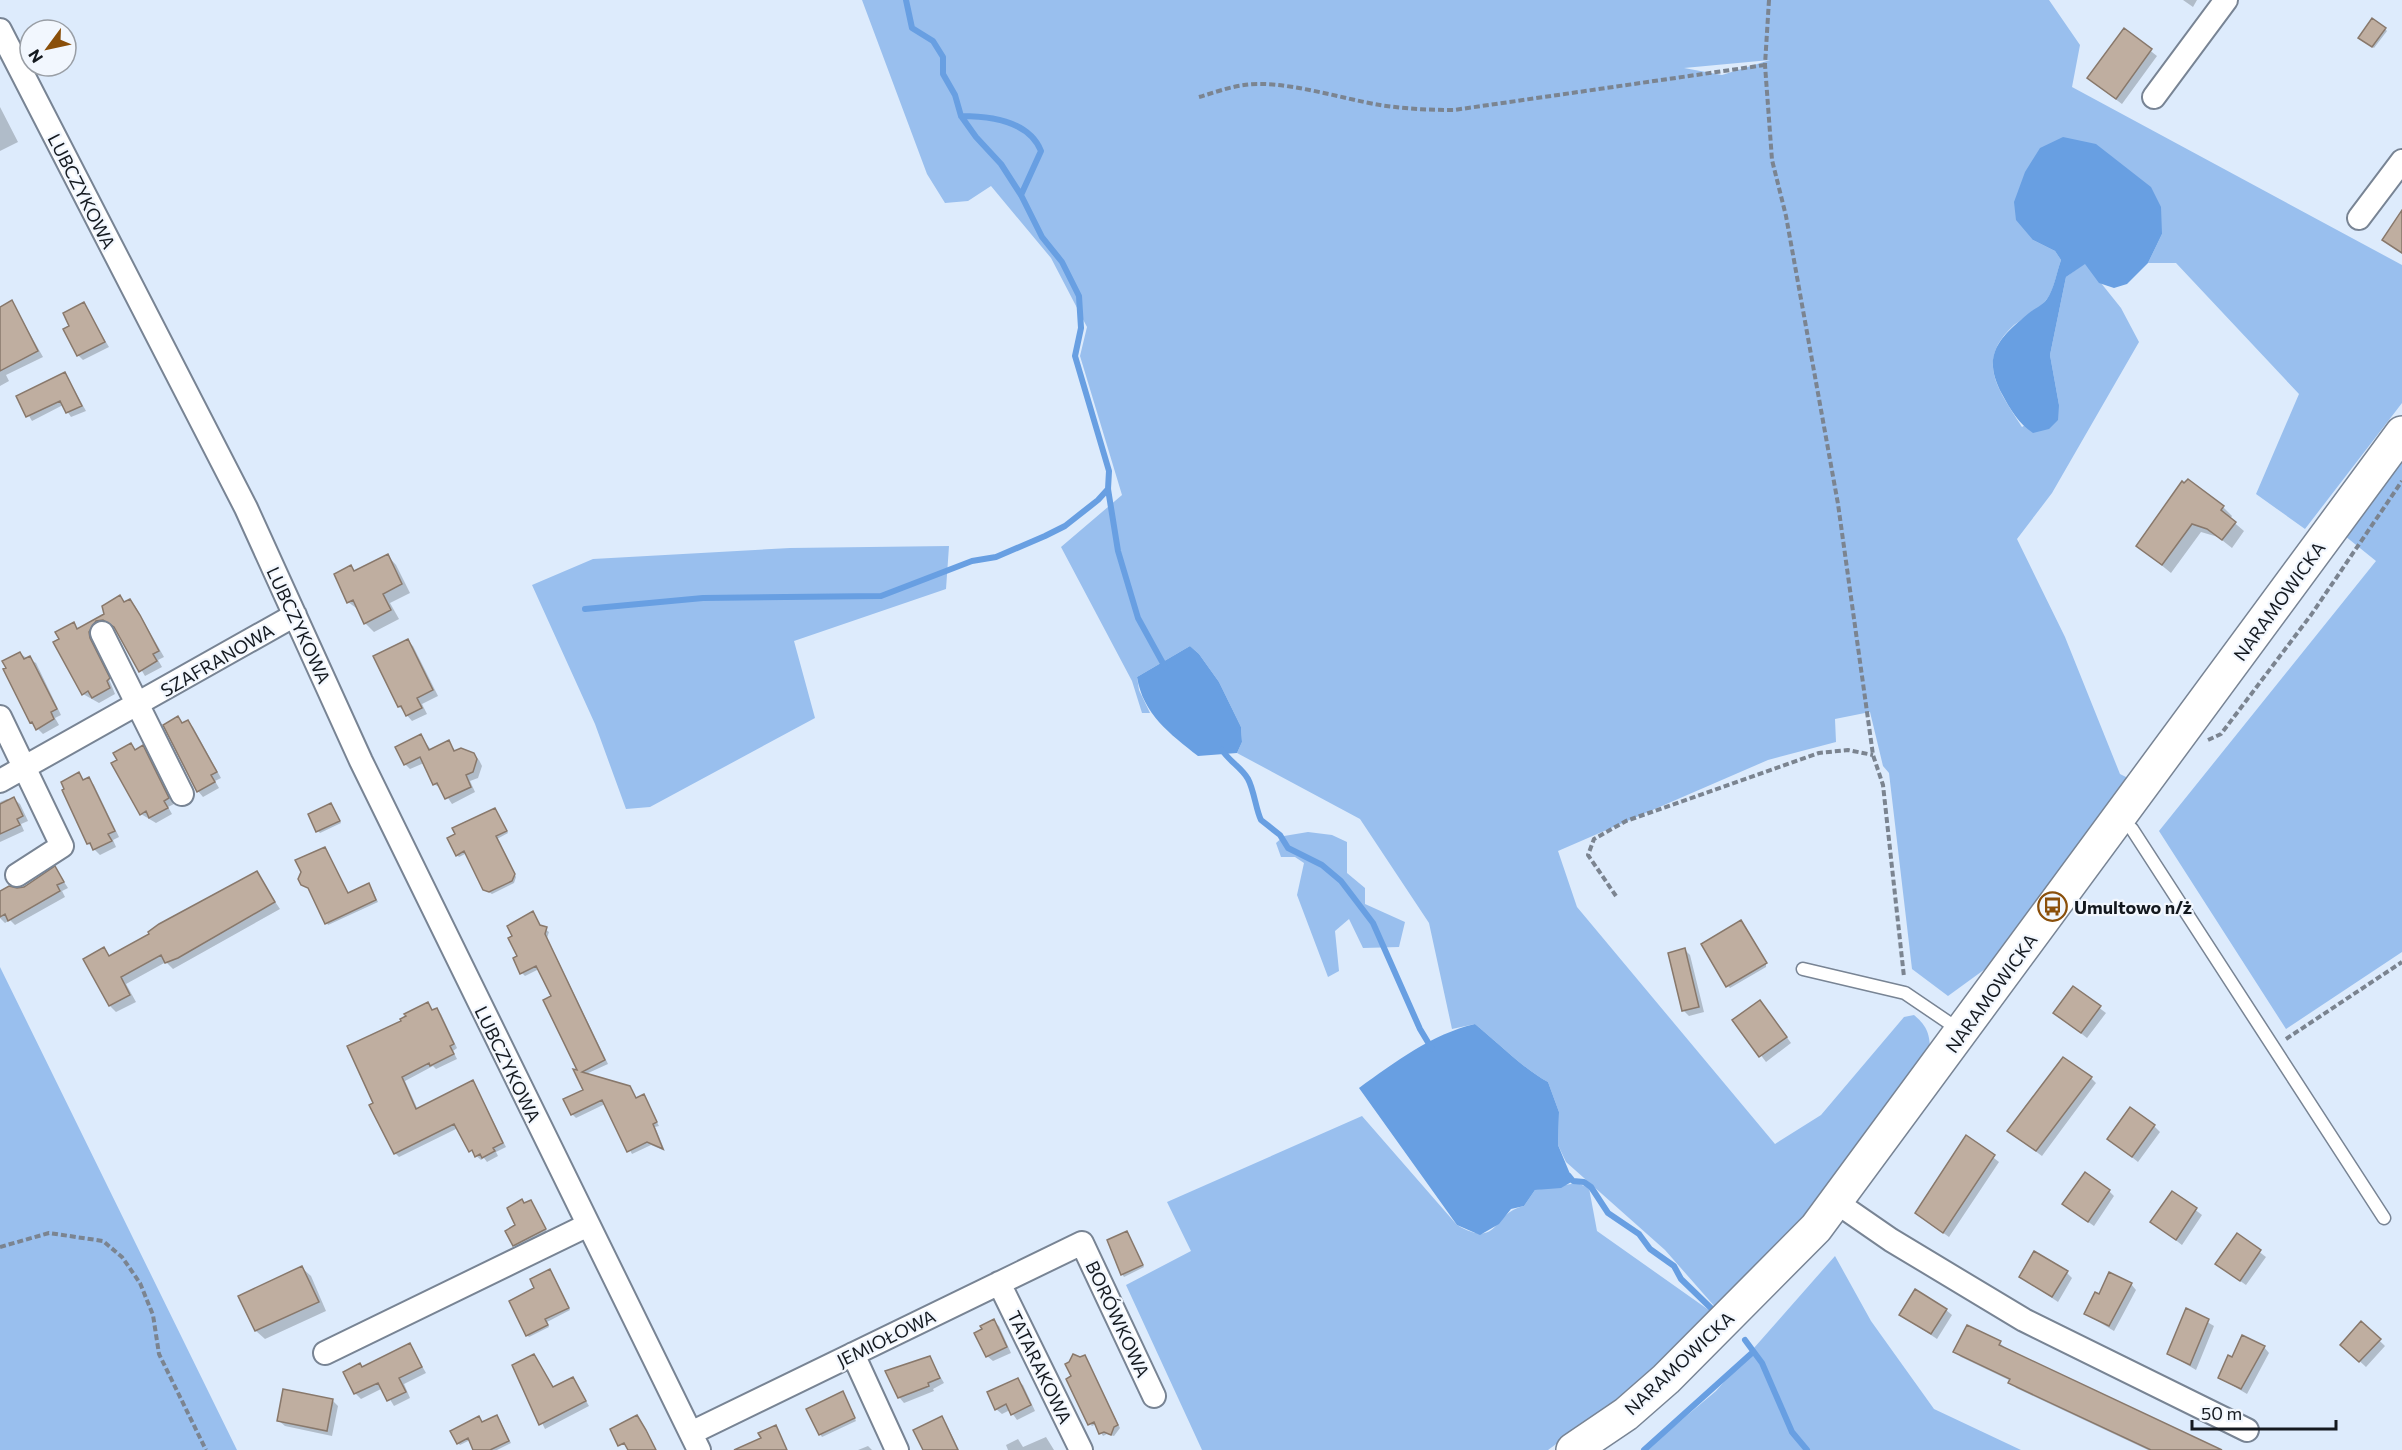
<svg xmlns="http://www.w3.org/2000/svg" width="2402" height="1450" font-family="Commissioner,sans-serif">
<rect width="100%" height="100%" fill="#ddebfc"/>
<path fill="#99bfee" fill-rule="evenodd" d="M 862,0 L 2049,0 L 2080,45 L 2072,87 L 2402,265 L 2402,403 L 2305,529 L 2256,494 L 2299,394 L 2176,263 L 2148,263 L 2162,234 L 2033,240 L 2055,251 L 2061,260 C 2057,271 2054,290 2047,299 C 2039,310 2024,317 2014,325 C 1974,361 1999,390 2022,427 L 2059,405 L 2050,355 L 2066,277 L 2085,263 L 2121,308 L 2139,342 L 2052,493 L 2017,539 L 2065,637 L 2120,774 L 2130,779 L 2003,956 L 1948,996 L 1912,969 L 1889,773 L 1883,766 L 1870,712 L 1835,719 L 1836,742 L 1768,760 L 1558,851 L 1577,907 L 1775,1144 L 1821,1115 L 1904,1017 L 1914,1015 C 1927,1026 1930,1034 1930,1051 L 1811,1211 L 1716,1308 L 1665,1250 L 1566,1162 L 1558,1145 L 1559,1112 L 1548,1082 C 1525,1070 1497,1042 1475,1024 L 1452,1029 L 1429,923 L 1360,819 L 1237,753 L 1242,742 L 1241,727 L 1219,682 L 1199,654 L 1190,646 L 1137,677 L 1139,690 L 1150,713 L 1142,713 L 1132,681 L 1061,547 L 1122,495 L 1080,356 L 1087,327 L 1051,258 L 991,186 L 968,201 L 945,203 L 927,174 ZM 1770,60 L 1722,75 L 1684,68 Z
M 2402,461 L 2402,952 L 2286,1029 L 2159,831 L 2376,561 L 2345,536 Z
M 949,546 L 946,589 L 794,641 L 815,718 L 650,807 L 626,809 L 595,724 L 532,585 L 593,559 L 790,548 Z
M 1308,832 L 1332,835 L 1347,842 L 1347,873 L 1365,888 L 1365,904 L 1405,922 L 1399,947 L 1363,948 L 1349,919 L 1335,931 L 1339,971 L 1328,977 L 1297,895 L 1304,863 L 1295,857 L 1281,857 L 1276,843 L 1284,836 Z
M 0,967 L 237,1450 L 0,1450 Z
M 1362,1116 L 1457,1225 C 1500,1250 1491,1213 1524,1206 L 1535,1190 L 1577,1183 L 1589,1188 L 1597,1231 L 1713,1313 L 1648,1377 L 1548,1450 L 1202,1450 L 1126,1285 L 1191,1251 L 1167,1202 Z
M 1835,1256 L 1871,1321 L 1934,1409 L 2021,1450 L 1646,1450 L 1716,1391 Z"/>
<path fill="#689fe2" d="M 2063,137 L 2096,144 L 2151,187 L 2161,207 L 2162,234 L 2148,263 L 2127,284 L 2114,288 L 2099,283 L 2085,264 L 2066,277 L 2050,355 L 2059,405 L 2058,420 L 2049,429 L 2033,433 C 2019,424 2010,409 2002,394 C 1981,355 1999,338 2029,313 C 2034,309 2043,305 2047,299 C 2054,289 2057,271 2061,260 L 2055,251 L 2033,240 L 2016,220 L 2014,202 L 2025,172 L 2040,148 Z
M 1190,646 L 1199,654 L 1219,682 L 1241,727 L 1242,742 L 1237,753 L 1198,756 C 1170,734 1143,714 1137,677 Z
M 1475,1024 C 1497,1042 1525,1070 1548,1082 L 1559,1112 L 1558,1145 L 1573,1181 L 1561,1188 L 1535,1190 L 1524,1206 L 1511,1209 L 1499,1224 L 1480,1235 L 1457,1225 L 1359,1088 C 1395,1062 1432,1034 1475,1024 Z"/>
<path fill="#0003" d="M 2183,0 L 2197,0 L 2193,7 Z
M 2385,29 L 2387,31 L 2374,48 L 2362,40 Z
M 2124,30 L 2157,56 L 2122,104 L 2095,84 Z
M 0,107 L 18,142 L 0,151 Z
M 12,302 L 43,357 L 6,375 L 9,381 L 0,386 L 0,308 Z
M 83,304 L 109,347 L 83,360 L 78,355 Z
M 65,373 L 86,411 L 71,417 L 63,405 L 32,421 L 18,397 Z
M 2223,507 L 2232,516 L 2230,519 L 2244,531 L 2232,548 L 2218,537 L 2201,532 L 2171,573 L 2138,546 Z
M 388,556 L 396,565 L 410,593 L 390,603 L 399,619 L 374,632 L 365,623 L 359,610 L 348,602 L 351,567 L 356,572 Z
M 120,597 L 126,603 L 130,601 L 135,606 L 164,657 L 158,660 L 162,667 L 145,676 L 117,629 L 110,624 L 101,626 L 94,638 L 95,645 L 115,694 L 99,703 L 83,694 L 61,640 L 73,624 L 79,629 L 106,615 Z
M 408,641 L 413,646 L 438,696 L 422,704 L 427,714 L 412,721 L 399,706 Z
M 20,654 L 36,663 L 61,715 L 55,718 L 59,725 L 43,734 L 31,722 Z
M 178,718 L 183,724 L 188,722 L 193,727 L 221,778 L 215,781 L 219,788 L 203,797 L 198,791 Z
M 421,736 L 431,750 L 449,742 L 456,752 L 473,754 L 479,760 L 482,766 L 478,778 L 470,781 L 475,792 L 452,804 L 442,789 L 434,784 L 424,763 L 410,769 L 405,764 Z
M 131,744 L 136,750 L 142,747 L 148,752 L 174,804 L 168,807 L 172,814 L 156,823 L 141,814 L 119,760 Z
M 79,774 L 85,781 L 89,779 L 94,785 L 119,837 L 113,840 L 116,847 L 100,855 L 88,843 Z
M 7,799 L 14,799 L 20,804 L 28,821 L 21,824 L 24,831 L 0,842 L 0,802 Z
M 331,805 L 341,823 L 320,833 L 318,831 Z
M 495,810 L 508,833 L 497,839 L 516,877 L 514,883 L 492,894 L 484,889 L 467,853 L 459,857 L 457,855 Z
M 55,868 L 68,888 L 62,891 L 65,897 L 15,925 L 10,920 L 5,923 L 0,918 L 0,894 L 25,888 Z
M 256,873 L 280,909 L 173,969 L 166,962 L 126,984 L 136,1002 L 116,1012 L 110,1006 L 85,960 L 104,949 L 111,957 Z
M 303,884 L 348,894 L 371,887 L 378,902 L 328,925 L 311,890 Z
M 533,913 L 542,927 L 549,932 L 547,938 L 608,1064 L 586,1074 L 629,1087 L 637,1099 L 643,1096 L 659,1126 L 655,1127 L 665,1151 L 651,1145 L 632,1154 L 605,1104 L 576,1118 L 572,1114 L 565,1100 L 585,1090 L 580,1072 L 553,997 L 539,969 L 525,976 L 522,973 L 519,956 Z
M 1685,950 L 1690,955 L 1704,1012 L 1689,1016 L 1684,1011 L 1670,954 Z
M 1766,962 L 1766,967 L 1730,988 L 1728,986 Z
M 2073,988 L 2106,1013 L 2087,1038 L 2055,1013 Z
M 427,1004 L 433,1011 L 436,1010 L 441,1014 L 457,1048 L 453,1051 L 457,1059 L 436,1069 L 433,1066 L 405,1081 L 418,1110 L 473,1081 L 506,1147 L 496,1152 L 498,1156 L 487,1162 L 484,1158 L 481,1160 L 472,1152 L 479,1148 L 458,1128 L 399,1157 L 395,1153 L 375,1104 L 403,1022 Z
M 1765,1007 L 1791,1043 L 1766,1062 L 1734,1020 Z
M 2091,1078 L 2096,1083 L 2042,1156 L 2008,1131 L 2026,1105 L 2029,1107 Z
M 2154,1126 L 2160,1132 L 2138,1162 L 2109,1139 Z
M 1967,1137 L 1999,1162 L 1949,1237 L 1922,1218 Z
M 2109,1191 L 2114,1196 L 2094,1226 L 2070,1209 Z
M 2173,1193 L 2202,1215 L 2182,1245 L 2152,1222 Z
M 531,1201 L 547,1232 L 516,1247 L 514,1245 L 524,1203 Z
M 1129,1235 L 1144,1267 L 1124,1277 L 1122,1274 Z
M 2237,1235 L 2266,1257 L 2246,1285 L 2223,1269 Z
M 302,1268 L 311,1276 L 326,1311 L 265,1339 L 256,1331 L 240,1296 Z
M 552,1273 L 570,1310 L 547,1322 L 549,1327 L 529,1337 L 527,1335 L 536,1289 Z
M 2067,1273 L 2072,1278 L 2058,1302 L 2021,1277 Z
M 2131,1284 L 2136,1290 L 2114,1331 L 2086,1314 L 2100,1296 Z
M 1946,1310 L 1952,1315 L 1937,1339 L 1901,1315 Z
M 2187,1310 L 2214,1326 L 2196,1370 L 2169,1354 Z
M 993,1321 L 999,1326 L 1011,1353 L 993,1361 L 987,1356 Z
M 2361,1323 L 2385,1346 L 2366,1367 L 2342,1345 Z
M 2000,1343 L 2005,1348 L 2219,1450 L 2148,1450 L 2016,1388 L 2011,1381 L 1961,1357 L 1955,1352 Z
M 410,1345 L 426,1373 L 404,1384 L 410,1398 L 394,1406 L 383,1388 L 361,1399 L 355,1393 L 345,1373 L 363,1368 Z
M 2264,1347 L 2269,1353 L 2247,1394 L 2220,1378 L 2233,1359 Z
M 534,1356 L 554,1388 L 573,1378 L 589,1406 L 545,1429 L 514,1366 Z
M 1085,1356 L 1120,1428 L 1114,1436 L 1107,1434 L 1103,1436 L 1096,1424 L 1092,1426 L 1090,1424 L 1081,1359 Z
M 929,1357 L 944,1383 L 933,1389 L 934,1391 L 904,1403 L 899,1397 Z
M 1017,1380 L 1023,1385 L 1035,1411 L 1017,1420 L 1010,1410 L 1002,1414 L 996,1409 Z
M 845,1396 L 856,1421 L 822,1437 L 820,1434 Z
M 332,1400 L 338,1406 L 332,1436 L 285,1426 L 279,1421 Z
M 941,1418 L 946,1423 L 959,1450 L 925,1450 Z
M 499,1419 L 511,1443 L 497,1450 L 475,1450 L 470,1440 L 460,1445 L 458,1443 Z
M 1046,1437 L 1054,1450 L 1008,1450 L 1006,1445 L 1018,1439 L 1023,1447 Z
M 868,1446 L 872,1450 L 858,1450 Z"/>
<g fill="none" stroke-linecap="round" stroke-linejoin="round">
<path stroke="#689fe2" stroke-width="6" d="M 906,0 L 912,28 L 933,41 L 943,57 L 943,74 L 955,95 L 961,116 L 976,137 L 1001,164 L 1021,195 L 1042,237 L 1062,262 L 1079,296 L 1081,328 L 1075,356 L 1109,471 L 1108,489 L 1118,551 L 1138,618 L 1165,667
M 961,116 C 990,116 1029,121 1041,151 L 1021,195
M 585,609 L 703,598 L 881,596 L 972,561 L 996,557 L 1045,536 L 1065,526 L 1098,500 L 1108,489
M 1222,750 C 1229,761 1242,768 1248,779 C 1254,790 1256,810 1261,820 L 1280,835 L 1288,848 L 1322,865 L 1341,881 L 1373,923 L 1420,1029 L 1432,1049
M 1569,1176 L 1573,1181 L 1584,1182 L 1591,1187 L 1608,1213 L 1639,1234 L 1650,1249 L 1674,1266 L 1681,1279 L 1714,1311
M 1745,1340 L 1762,1363 L 1792,1432 L 1807,1450
M 1644,1450 L 1753,1352"/>
</g>
<path fill="#bfaea0" stroke="#88786b" stroke-width="1.5" d="M 2372,18 L 2386,28 L 2372,47 L 2358,38 Z
M 2124,28 L 2152,49 L 2116,99 L 2087,78 Z
M 2402,210 L 2402,253 L 2382,240 Z
M 12,300 L 38,351 L 0,371 L 0,307 Z
M 84,302 L 105,342 L 77,356 L 63,329 L 69,326 L 63,313 Z
M 65,372 L 82,406 L 66,413 L 60,401 L 26,417 L 16,396 Z
M 2188,479 L 2224,506 L 2221,510 L 2236,522 L 2222,540 L 2207,529 L 2192,524 L 2162,565 L 2136,546 L 2182,481 L 2184,483 Z
M 388,554 L 402,584 L 383,594 L 391,610 L 364,624 L 353,600 L 347,603 L 334,574 L 351,565 L 354,571 Z
M 120,595 L 124,602 L 130,599 L 140,615 L 159,651 L 153,654 L 157,661 L 139,672 L 114,627 L 103,620 L 96,621 L 89,632 L 90,638 L 110,678 L 107,681 L 110,688 L 92,698 L 88,691 L 82,695 L 53,642 L 59,639 L 55,632 L 74,622 L 77,629 L 104,614 L 102,606 Z
M 408,639 L 433,690 L 417,698 L 422,708 L 406,716 L 401,706 L 398,707 L 373,656 Z
M 20,652 L 24,659 L 30,656 L 57,709 L 51,712 L 54,719 L 36,730 L 32,722 L 30,723 L 3,669 L 6,668 L 2,661 Z
M 178,716 L 182,723 L 188,720 L 217,772 L 211,775 L 215,782 L 197,792 L 163,725 Z
M 421,734 L 429,750 L 449,740 L 454,751 L 461,748 L 474,753 L 477,759 L 473,772 L 466,775 L 471,787 L 445,799 L 437,783 L 433,785 L 420,757 L 404,765 L 395,747 Z
M 131,743 L 135,750 L 143,745 L 169,798 L 164,801 L 168,808 L 149,818 L 146,811 L 140,815 L 111,763 L 117,760 L 113,753 Z
M 79,772 L 83,780 L 89,777 L 115,831 L 108,834 L 112,841 L 93,850 L 90,843 L 87,844 L 62,790 L 64,789 L 61,782 Z
M 14,797 L 23,816 L 17,819 L 20,825 L 0,834 L 0,804 Z
M 331,803 L 340,821 L 316,832 L 308,814 Z
M 495,808 L 507,831 L 496,836 L 515,874 L 512,881 L 489,892 L 483,890 L 464,851 L 456,856 L 447,838 L 455,834 L 452,828 Z
M 325,847 L 348,893 L 369,883 L 376,900 L 325,924 L 308,888 L 301,885 L 298,879 L 301,872 L 295,860 Z
M 55,866 L 64,882 L 57,885 L 60,891 L 8,921 L 5,914 L 0,917 L 0,891 L 9,886 L 17,888 L 24,887 Z
M 257,871 L 275,902 L 178,958 L 165,963 L 161,955 L 121,977 L 130,995 L 109,1006 L 83,959 L 104,947 L 109,956 L 149,934 L 148,932 L 159,924 Z
M 533,911 L 540,925 L 547,927 L 545,934 L 605,1060 L 582,1072 L 630,1086 L 636,1098 L 644,1094 L 657,1122 L 653,1124 L 663,1149 L 647,1142 L 627,1152 L 602,1100 L 571,1115 L 563,1099 L 583,1090 L 573,1069 L 577,1070 L 543,1000 L 551,996 L 536,966 L 520,974 L 513,958 L 517,956 L 508,938 L 512,936 L 507,926 Z
M 1741,920 L 1767,963 L 1726,987 L 1701,944 Z
M 1685,948 L 1699,1007 L 1682,1011 L 1668,953 Z
M 2073,986 L 2101,1006 L 2081,1033 L 2053,1013 Z
M 1760,1000 L 1787,1037 L 1759,1057 L 1732,1020 Z
M 428,1002 L 432,1010 L 437,1008 L 454,1044 L 450,1046 L 454,1054 L 430,1066 L 429,1063 L 402,1077 L 416,1109 L 473,1080 L 503,1143 L 493,1148 L 495,1151 L 482,1158 L 480,1154 L 475,1157 L 472,1150 L 469,1152 L 454,1124 L 394,1154 L 369,1105 L 373,1103 L 347,1046 L 401,1021 L 400,1019 L 406,1016 L 404,1014 Z
M 2063,1057 L 2092,1077 L 2036,1151 L 2007,1131 Z
M 2130,1107 L 2155,1125 L 2132,1157 L 2107,1139 Z
M 1966,1135 L 1995,1155 L 1943,1233 L 1915,1213 Z
M 2085,1172 L 2110,1190 L 2088,1222 L 2062,1204 Z
M 2172,1191 L 2197,1208 L 2176,1240 L 2150,1222 Z
M 522,1199 L 524,1203 L 531,1200 L 546,1229 L 513,1246 L 505,1231 L 515,1225 L 507,1208 Z
M 1127,1231 L 1143,1265 L 1121,1275 L 1107,1240 Z
M 2237,1233 L 2261,1250 L 2240,1281 L 2215,1264 Z
M 2034,1251 L 2068,1271 L 2052,1297 L 2019,1277 Z
M 302,1266 L 319,1302 L 255,1331 L 238,1296 Z
M 550,1269 L 569,1308 L 545,1319 L 548,1325 L 526,1336 L 509,1301 L 534,1288 L 530,1279 Z
M 2109,1272 L 2132,1283 L 2109,1326 L 2084,1314 L 2095,1292 L 2099,1294 Z
M 1915,1289 L 1947,1309 L 1931,1334 L 1899,1315 Z
M 2186,1308 L 2209,1319 L 2190,1365 L 2167,1354 Z
M 994,1319 L 1007,1347 L 986,1357 L 974,1333 L 982,1329 L 980,1326 Z
M 2361,1321 L 2381,1339 L 2359,1362 L 2340,1345 Z
M 1967,1325 L 2001,1341 L 1999,1345 L 2222,1450 L 2151,1450 L 2008,1383 L 2010,1379 L 1953,1352 Z
M 2242,1335 L 2265,1346 L 2241,1389 L 2218,1378 L 2228,1355 L 2232,1357 Z
M 410,1343 L 422,1367 L 399,1378 L 406,1392 L 387,1401 L 378,1383 L 354,1394 L 343,1372 L 360,1363 L 362,1367 Z
M 534,1354 L 553,1387 L 573,1377 L 586,1401 L 539,1425 L 512,1365 Z
M 1073,1354 L 1080,1357 L 1085,1355 L 1118,1425 L 1114,1427 L 1111,1435 L 1104,1432 L 1099,1434 L 1094,1422 L 1088,1425 L 1066,1379 L 1071,1376 L 1065,1364 L 1069,1362 Z
M 930,1356 L 940,1378 L 928,1383 L 929,1386 L 898,1398 L 885,1371 Z
M 1018,1378 L 1031,1405 L 1011,1415 L 1006,1404 L 995,1410 L 987,1392 Z
M 283,1389 L 333,1399 L 327,1431 L 277,1421 Z
M 843,1391 L 855,1418 L 819,1435 L 806,1409 Z
M 497,1415 L 509,1441 L 490,1450 L 473,1450 L 468,1438 L 457,1444 L 450,1431 L 479,1416 L 482,1422 Z
M 637,1415 L 646,1430 L 656,1450 L 628,1450 L 624,1443 L 618,1446 L 610,1429 Z
M 942,1416 L 958,1450 L 923,1450 L 913,1430 Z
M 776,1425 L 787,1450 L 734,1450 L 761,1438 L 758,1433 Z"/>
<g fill="none" stroke-linecap="round" stroke-linejoin="round">
<defs>
<path id="lane" d="M 2120,819 L 2132,829 L 2384,1218
M 1803,969 L 1905,993 L 1961,1031"/>
<path id="street" d="M 0,30 L 246,508 L 361,761 L 699,1450
M 2154,97 L 2226,0
M 2359,218 L 2402,161
M 102,633 L 182,794
M 0,717 L 62,846 L 17,875
M 0,781 L 295,615
M 1836,1202 L 1891,1240 L 2024,1320 L 2247,1430
M 999,1283 L 1081,1450
M 325,1353 L 588,1225
M 853,1354 L 897,1450
M 691,1433 L 1082,1243 L 1154,1396"/>
<path id="secondary" d="M 1573,1450 L 1626,1414 L 1666,1379 L 1816,1228 L 2402,433"/>
</defs>
<use href="#lane" stroke="#788494" stroke-width="15"/>
<use href="#street" stroke="#788494" stroke-width="26"/>
<use href="#secondary" stroke="#788494" stroke-width="36"/>
<path stroke="#7b8490" stroke-width="4" stroke-dasharray="6 3" stroke-linecap="butt" d="M 1769,0 L 1765,65 L 1772,160 L 1786,216 L 1838,504 L 1873,755 L 1883,785 L 1904,977
M 1199,97 C 1213,93 1229,87 1244,85 C 1281,79 1343,99 1380,105 C 1405,109 1429,110 1454,110 L 1765,65
M 2208,740 L 2221,734 L 2311,615 L 2402,481
M 1616,896 L 1588,855 L 1594,839 L 1626,821 L 1819,753 L 1848,750 L 1873,755
M 2286,1039 L 2402,962
M 0,1247 L 49,1233 L 103,1241 L 122,1257 L 140,1283 L 153,1315 L 159,1354 L 206,1450"/>
<use href="#lane" stroke="#fff" stroke-width="12"/>
<use href="#street" stroke="#fff" stroke-width="22"/>
<use href="#secondary" stroke="#fff" stroke-width="33"/>
</g>
<defs>
<symbol id="bus-ring" viewBox="-11 -11 22 22"><circle r="9.5" fill="#f2f7fe" stroke="#8a4f0a" stroke-width="1.5"/><path d="M-5-6H5V4H4V6H2V4H-2V6H-4V4H-5ZM-3.5-4V0h7V-4ZM-3.5 1.2v1.5H-2V1.2ZM2 1.2v1.5H3.5V1.2Z" fill="#8a4f0a"/></symbol>
</defs>
<g fill-rule="evenodd">
<use href="#bus-ring" x="2036" y="890" width="33" height="33"/>
</g>
<g text-anchor="middle" dominant-baseline="central" stroke-width="4.5" stroke-linejoin="round" paint-order="stroke">
<g font-size="18" fill="#14191f" stroke="#f2f7fe">
<text transform="translate(82 191) rotate(63)">LUBCZYKOWA</text>
<text transform="translate(2279 601) rotate(-54)">NARAMOWICKA</text>
<text transform="translate(299 625) rotate(65)">LUBCZYKOWA</text>
<text transform="translate(217 660) rotate(-30)">SZAFRANOWA</text>
<text transform="translate(1991 993) rotate(-54)">NARAMOWICKA</text>
<text transform="translate(508 1064) rotate(64)">LUBCZYKOWA</text>
<text transform="translate(1118 1319) rotate(65)">BORÓWKOWA</text>
<text transform="translate(886 1338) rotate(-26)">JEMIOŁOWA</text>
<text transform="translate(1679 1363) rotate(-43)">NARAMOWICKA</text>
<text transform="translate(1040 1367) rotate(64)">TATARAKOWA</text>
</g>
<g font-size="18" font-weight="bold" fill="#14191f" stroke="#f2f7fe" text-anchor="start">
<text x="2074" y="907">Umultowo n/ż</text>
</g>
</g>
<g transform="translate(48 48) rotate(237)"><circle r="28" fill="#f2f7fe" stroke="#999ea5" stroke-width="1.5"/>
<path d="M0-4.5L10 22L0 15L-10 22Z" fill="#8a4f0a"/>
<text y="-9" font-size="16" font-weight="bold" text-anchor="middle" fill="#14191f">N</text>
</g>
<path d="M2192 1420v9h144v-9" fill="none" stroke="#14191f" stroke-width="3"/>
<text x="2201" y="1420" font-size="18" fill="#14191f" stroke="#f2f7fe" stroke-width="4.5" paint-order="stroke">50 m</text>
</svg>
